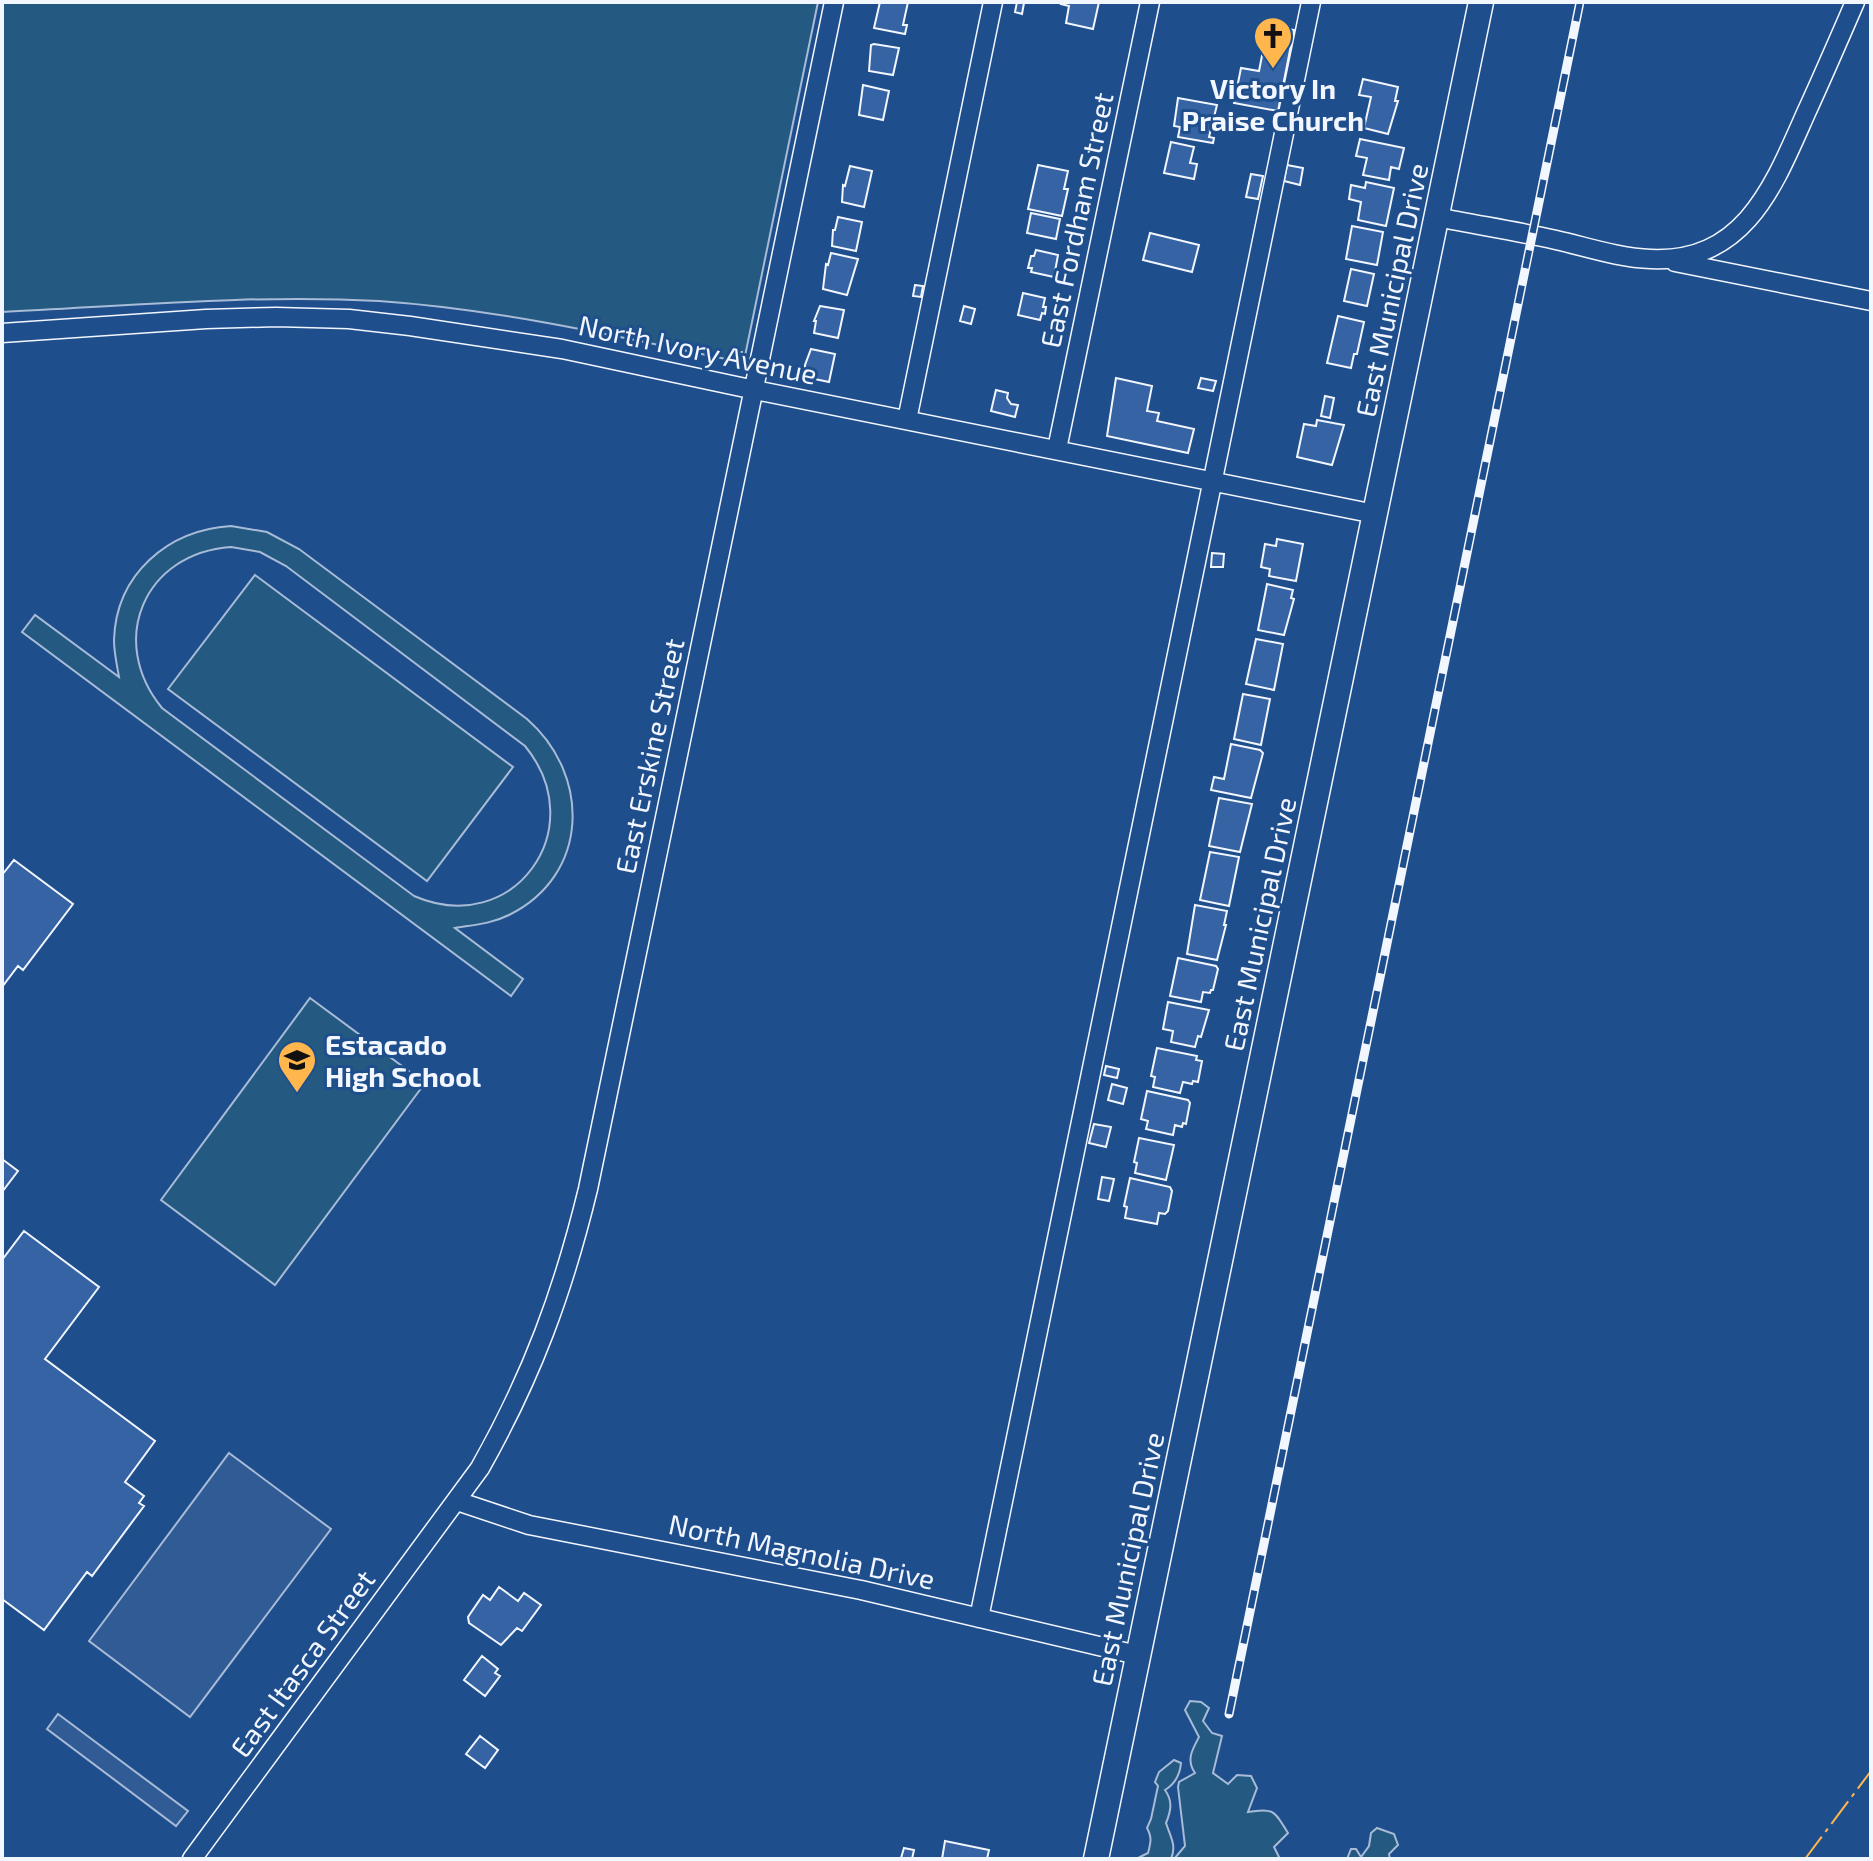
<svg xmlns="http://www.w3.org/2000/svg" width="1873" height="1861" font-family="'Exo 2',sans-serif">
<rect width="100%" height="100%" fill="#1f4e8c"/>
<path fill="#245a82" stroke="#a8bbd7" stroke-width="2" fill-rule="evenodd" d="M 2,2 L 818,2 L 745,356 L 743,358 L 742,352 L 737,353 L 737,358 L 726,359 C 611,335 496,309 379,301 C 254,294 127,306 2,312 Z
M 231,526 L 267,532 L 299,549 L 527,719 C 591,775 590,875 509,915 C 491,924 473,925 455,928 L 523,979 L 511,996 L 22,632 L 35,615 L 119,677 C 117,665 114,653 114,640 C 116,574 168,530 231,526 ZM 231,547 L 260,552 L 286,566 L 525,746 C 593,829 513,939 414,896 L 162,708 C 107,641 144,553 231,547 Z
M 255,575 L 513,767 L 427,881 L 168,689 Z
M 310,998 L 425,1083 L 275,1285 L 161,1200 Z
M 1190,1701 L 1201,1702 L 1209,1708 L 1203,1721 L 1212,1733 L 1222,1736 L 1213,1773 L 1228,1784 L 1237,1775 L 1251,1776 L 1257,1788 L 1248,1812 C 1276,1807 1275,1813 1288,1833 L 1274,1847 L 1280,1859 L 1174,1859 L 1185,1846 L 1178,1787 L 1179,1782 L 1195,1773 C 1186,1760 1192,1750 1199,1737 L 1185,1710 Z
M 1174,1760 L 1181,1763 C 1180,1774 1175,1784 1165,1790 C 1173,1801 1171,1811 1166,1823 C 1170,1836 1177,1845 1171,1859 L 1136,1859 L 1148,1853 C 1151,1842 1152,1837 1147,1828 L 1151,1819 L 1158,1786 L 1155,1782 L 1159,1772 Z
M 1377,1828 L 1394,1834 L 1398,1845 L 1389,1854 L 1390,1859 L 1347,1859 L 1351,1849 L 1356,1849 L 1361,1857 L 1369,1846 L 1371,1833 Z"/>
<path fill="#305b95" stroke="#a8bbd7" stroke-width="2" d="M 229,1453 L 331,1529 L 190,1717 L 89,1641 Z
M 58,1714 L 188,1811 L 176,1826 L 47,1729 Z"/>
<path fill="#3563a3" stroke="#f2f6ff" stroke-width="2" d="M 880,2 L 908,2 L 903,25 L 907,25 L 905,34 L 874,28 Z
M 1017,2 L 1024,3 L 1022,14 L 1015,12 Z
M 1062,2 L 1099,2 L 1093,29 L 1066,23 L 1069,6 L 1061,4 Z
M 1268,25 L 1294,30 L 1278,111 L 1234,103 L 1241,68 L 1259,71 Z
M 874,44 L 899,48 L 893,75 L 869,71 L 871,45 Z
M 1363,79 L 1398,87 L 1395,101 L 1398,101 L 1388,134 L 1364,128 L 1371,97 L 1359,95 Z
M 863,85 L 889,91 L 883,120 L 859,115 Z
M 1178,98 L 1217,105 L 1209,137 L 1214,138 L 1213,143 L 1178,137 L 1180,127 L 1174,126 Z
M 1360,139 L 1404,148 L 1399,169 L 1391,167 L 1389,180 L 1363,175 L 1367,158 L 1356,156 Z
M 1171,142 L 1194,147 L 1190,163 L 1197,164 L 1194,179 L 1164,173 Z
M 1038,165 L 1068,171 L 1064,189 L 1068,189 L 1062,216 L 1028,209 Z
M 1287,165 L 1303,168 L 1300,185 L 1284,181 Z
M 850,166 L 872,171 L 864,207 L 842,202 L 843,185 L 845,186 Z
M 1251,174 L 1263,176 L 1258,199 L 1246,197 Z
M 1366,182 L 1394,188 L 1386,226 L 1358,220 L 1361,202 L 1349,199 L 1351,185 L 1365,188 Z
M 1031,213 L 1060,219 L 1056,239 L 1027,233 Z
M 838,217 L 862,222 L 856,251 L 832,246 L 833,230 L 835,230 Z
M 1352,226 L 1383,232 L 1377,265 L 1346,259 Z
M 1150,233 L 1199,245 L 1192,272 L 1143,260 Z
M 1036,250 L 1058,255 L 1054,277 L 1031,272 L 1032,268 L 1028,268 L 1031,256 L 1034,256 Z
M 831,253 L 858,259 L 847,295 L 823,289 L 826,264 L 828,265 Z
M 1351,269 L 1374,274 L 1367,306 L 1344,301 Z
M 915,285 L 923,286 L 921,297 L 913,296 Z
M 1023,293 L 1045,298 L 1043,307 L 1046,307 L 1045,314 L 1042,313 L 1040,320 L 1018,315 Z
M 820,306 L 844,310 L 838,338 L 814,333 L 816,321 L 814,321 Z
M 964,306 L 975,309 L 971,324 L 960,321 Z
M 1338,316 L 1364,322 L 1357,354 L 1354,354 L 1351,368 L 1327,363 Z
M 811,349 L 835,354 L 829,382 L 805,377 L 805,365 Z
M 1116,378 L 1152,386 L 1147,411 L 1159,413 L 1157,421 L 1194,429 L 1188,453 L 1107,436 Z
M 1201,378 L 1216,381 L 1213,391 L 1198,388 Z
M 996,390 L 1008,393 L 1007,398 L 1011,404 L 1018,405 L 1015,417 L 991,411 Z
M 1325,396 L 1334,398 L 1330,418 L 1321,416 Z
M 1317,420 L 1344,425 L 1332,465 L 1297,457 L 1304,424 L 1316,426 Z
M 1277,539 L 1303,544 L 1296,581 L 1269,576 L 1270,569 L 1261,567 L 1265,544 L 1276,546 Z
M 1212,553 L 1224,554 L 1223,567 L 1211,567 Z
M 1267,584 L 1293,590 L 1291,598 L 1294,599 L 1284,635 L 1258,630 Z
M 1256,639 L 1283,644 L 1274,690 L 1246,684 Z
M 1243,694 L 1270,699 L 1261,745 L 1234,739 Z
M 1231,744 L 1260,750 L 1263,753 L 1251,798 L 1211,790 L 1214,777 L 1224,779 Z
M 1219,798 L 1252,804 L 1240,852 L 1209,846 Z
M 1210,852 L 1239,857 L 1229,906 L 1200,900 Z
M 14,860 L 73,904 L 23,970 L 18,966 L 2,987 L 2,875 Z
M 1195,905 L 1227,911 L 1224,925 L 1226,925 L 1217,960 L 1187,954 Z
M 1178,958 L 1216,966 L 1218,969 L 1213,990 L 1211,990 L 1210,993 L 1203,992 L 1201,1002 L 1170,996 Z
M 1168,1002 L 1209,1010 L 1201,1037 L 1198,1036 L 1195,1047 L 1171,1042 L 1173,1031 L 1163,1029 Z
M 1157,1048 L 1197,1056 L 1196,1060 L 1202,1061 L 1198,1082 L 1193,1081 L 1192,1084 L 1183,1082 L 1180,1093 L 1153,1087 L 1155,1077 L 1151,1076 Z
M 1106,1066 L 1119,1069 L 1117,1078 L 1104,1075 Z
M 1112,1084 L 1127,1088 L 1123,1104 L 1108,1100 Z
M 1147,1091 L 1188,1100 L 1190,1103 L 1186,1124 L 1183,1123 L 1182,1127 L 1175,1125 L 1173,1135 L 1146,1129 L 1148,1121 L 1141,1119 Z
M 1094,1124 L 1111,1127 L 1106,1147 L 1089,1143 Z
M 1139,1138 L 1174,1145 L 1166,1180 L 1135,1173 L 1137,1163 L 1134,1162 Z
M 2,1159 L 18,1171 L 2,1192 Z
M 1102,1177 L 1114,1179 L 1109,1201 L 1098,1199 Z
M 1130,1178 L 1170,1187 L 1172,1191 L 1168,1211 L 1165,1214 L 1159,1213 L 1157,1224 L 1125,1218 L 1127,1207 L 1124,1206 Z
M 24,1231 L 99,1287 L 45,1359 L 155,1441 L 125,1482 L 144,1496 L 139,1503 L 144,1506 L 92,1576 L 87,1572 L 44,1630 L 2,1599 L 2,1260 Z
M 499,1587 L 518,1601 L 524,1593 L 541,1605 L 522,1631 L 517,1628 L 501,1645 L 469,1623 L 468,1617 L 483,1595 L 490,1600 Z
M 482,1656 L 498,1669 L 495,1673 L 500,1676 L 485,1696 L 464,1680 Z
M 480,1736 L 498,1750 L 485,1768 L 466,1754 Z
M 945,1841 L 989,1850 L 987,1859 L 942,1859 Z
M 904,1848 L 914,1850 L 912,1859 L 901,1858 Z"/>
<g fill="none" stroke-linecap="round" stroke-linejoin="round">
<defs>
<path id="street" d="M 1437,217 C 1476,225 1516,231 1556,240 C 1587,247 1619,258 1651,259 C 1745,263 1774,185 1806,113 C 1823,76 1839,39 1855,2
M 1675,262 L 1871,301
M 2,333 L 206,319 L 276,317 L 349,319 L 410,326 L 562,349 L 755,390 L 1375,514
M 907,420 L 993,2
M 1057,449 L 1150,2
M 457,1501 L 529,1525 L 861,1590 L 1137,1655
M 979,1618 L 1311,2
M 192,1859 L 480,1468 C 532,1376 563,1292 588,1189 L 834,2"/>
<path id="secondary" d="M 1096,1859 L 1481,2"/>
</defs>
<use href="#street" stroke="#f2f6ff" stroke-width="21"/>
<use href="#secondary" stroke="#f2f6ff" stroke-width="27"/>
<use href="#street" stroke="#1f4e8c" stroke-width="18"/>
<use href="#secondary" stroke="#1f4e8c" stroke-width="24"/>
<defs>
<path id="rail" d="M 1229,1714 L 1580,2"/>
</defs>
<use href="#rail" stroke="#f2f6ff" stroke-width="9"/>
<use href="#rail" stroke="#1f4e8c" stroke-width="6" stroke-dasharray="18" stroke-linecap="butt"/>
<path stroke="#ffb74d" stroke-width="2" stroke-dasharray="28 6 4 6" stroke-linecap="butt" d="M 1805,1859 L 1871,1771"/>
</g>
<defs>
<symbol id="church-pin" viewBox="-11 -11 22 30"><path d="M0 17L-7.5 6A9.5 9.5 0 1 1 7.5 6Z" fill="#ffb74d" stroke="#1f4e8c"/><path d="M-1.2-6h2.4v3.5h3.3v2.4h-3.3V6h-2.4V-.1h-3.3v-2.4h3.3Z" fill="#111"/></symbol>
<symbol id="school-pin" viewBox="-11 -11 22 30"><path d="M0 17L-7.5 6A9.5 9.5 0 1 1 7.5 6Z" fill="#ffb74d" stroke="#1f4e8c"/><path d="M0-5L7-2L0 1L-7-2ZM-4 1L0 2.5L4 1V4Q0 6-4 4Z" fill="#111"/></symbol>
</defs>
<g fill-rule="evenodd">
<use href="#church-pin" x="1251" y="14" width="44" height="60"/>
<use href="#school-pin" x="275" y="1038" width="44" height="60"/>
</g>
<g text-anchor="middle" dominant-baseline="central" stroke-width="6" stroke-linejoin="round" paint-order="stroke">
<g font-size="28" font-weight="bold" fill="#f2f6ff" stroke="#1f4e8c">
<text x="1273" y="88">Victory In<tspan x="1273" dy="32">Praise Church</tspan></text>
<text x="325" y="1044" text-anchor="start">Estacado<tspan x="325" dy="32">High School</tspan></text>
</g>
<g font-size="28" fill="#f2f6ff" stroke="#1f4e8c">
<text transform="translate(1076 220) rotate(-78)">East Fordham Street</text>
<text transform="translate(1391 290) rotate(-78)">East Municipal Drive</text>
<text transform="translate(698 349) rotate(12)">North Ivory Avenue</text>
<text transform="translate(649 756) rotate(-78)">East Erskine Street</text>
<text transform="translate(1259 924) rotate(-78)">East Municipal Drive</text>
<text transform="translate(802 1551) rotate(12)">North Magnolia Drive</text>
<text transform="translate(1127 1559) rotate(-78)">East Municipal Drive</text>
<text transform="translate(302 1663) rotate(-54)">East Itasca Street</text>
</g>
</g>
<rect width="1873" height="1861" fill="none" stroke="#f2f6ff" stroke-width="8"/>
</svg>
